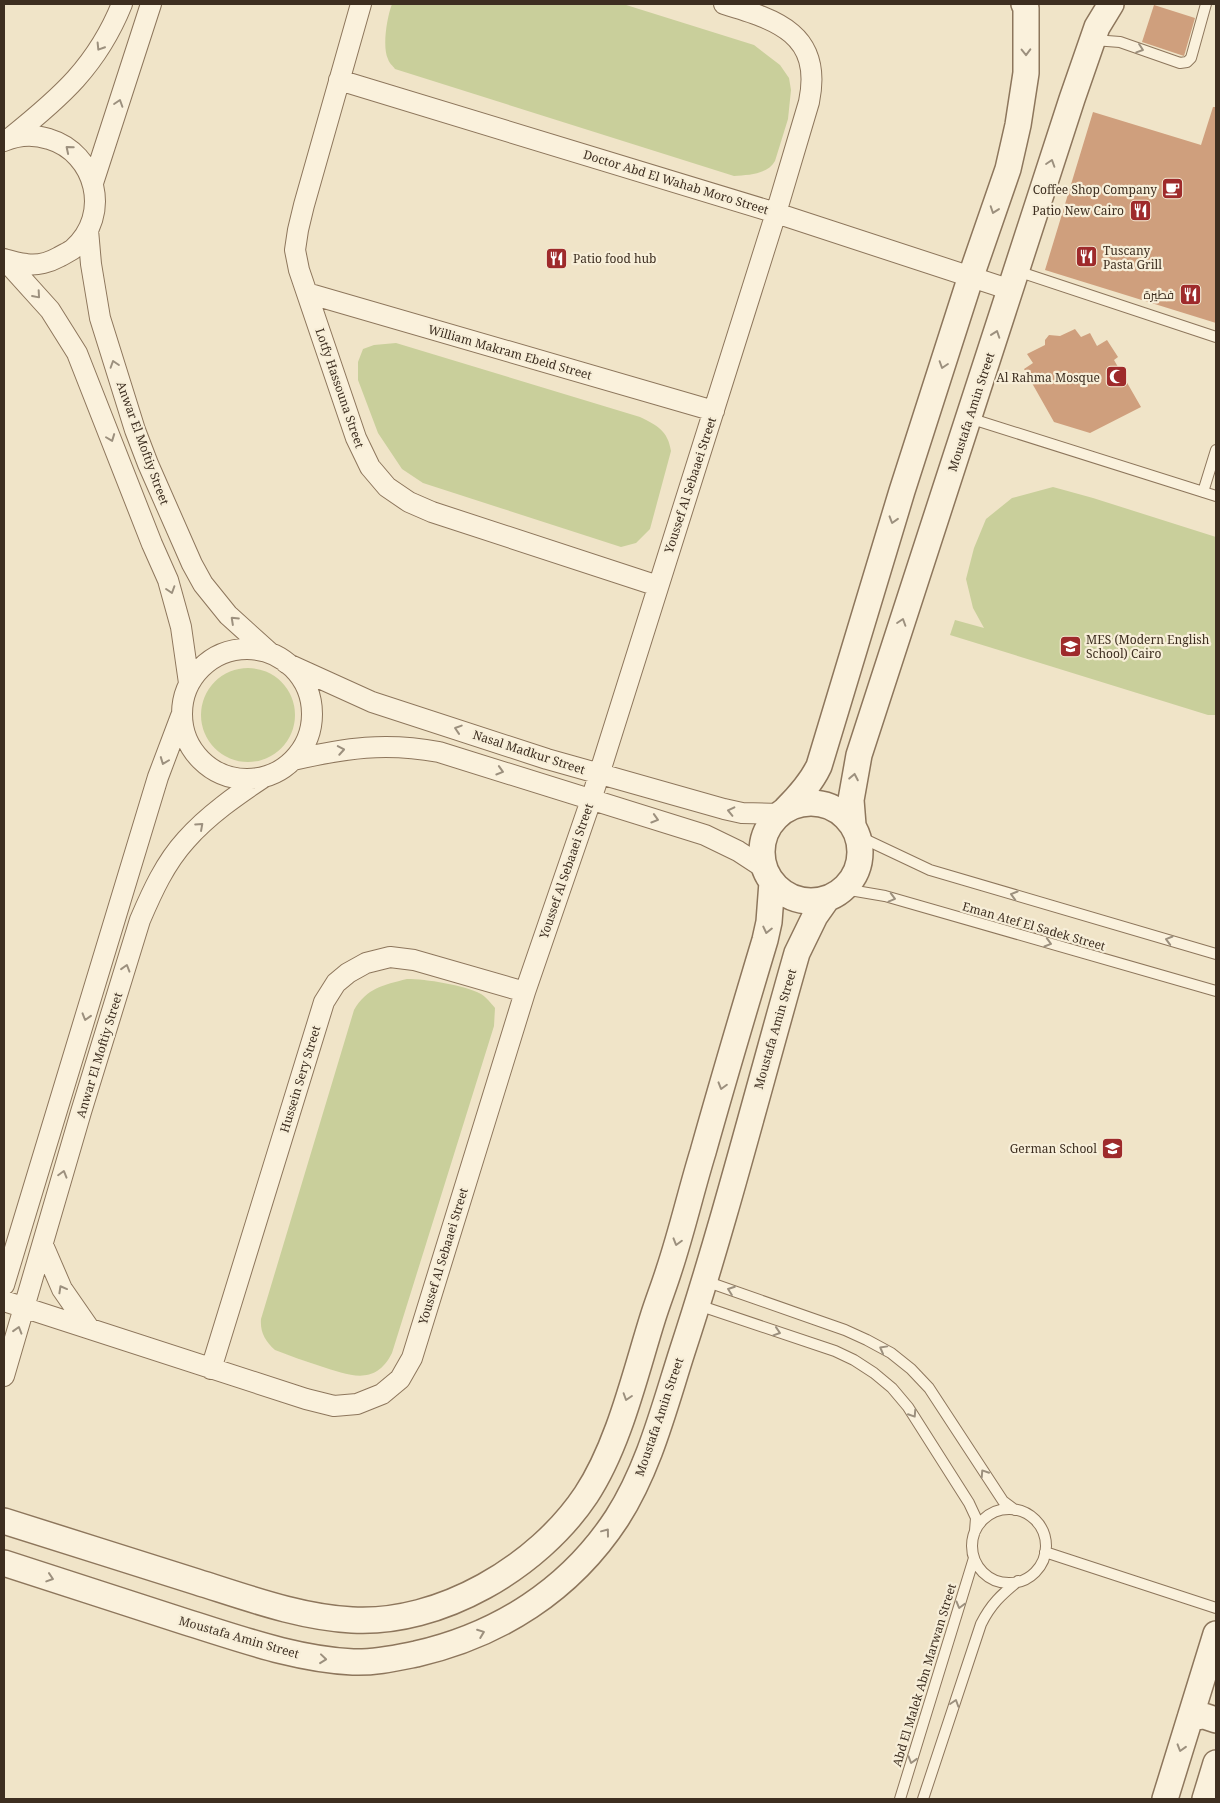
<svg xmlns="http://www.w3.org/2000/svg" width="1220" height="1803" font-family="'Noto Serif',Cairo,serif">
<rect width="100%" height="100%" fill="#f0e4c8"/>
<path fill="#c9cf9b" d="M 392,4 L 623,4 L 754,45 L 780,65 L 789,78 L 791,90 L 788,119 L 775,161 C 768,174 749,175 734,176 L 395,69 C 393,66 389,63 388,59 C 382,47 387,17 392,4 Z
M 396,343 L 640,417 C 657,425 668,431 671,451 L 650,529 L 636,543 L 621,547 L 423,483 L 402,469 L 378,433 L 358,380 L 358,362 L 363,349 L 374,345 Z
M 1053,487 L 1093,498 L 1216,537 L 1216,715 L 1208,715 L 950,635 L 955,620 L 984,628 L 973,608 L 966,579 L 974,548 L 986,519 L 1012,498 Z
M201 715a47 47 0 1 1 94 0a47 47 0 1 1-94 0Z
M 407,979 C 426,979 464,985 481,994 C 486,997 491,1003 495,1008 L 494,1026 L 392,1353 C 375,1387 349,1375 320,1366 C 305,1361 290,1356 275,1350 C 265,1341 260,1332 261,1319 L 354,1010 C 367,988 383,985 407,979 Z"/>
<path fill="#cf9f7d" d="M 1154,5 L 1195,18 L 1184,56 L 1142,42 Z
M 1213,107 L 1216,107 L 1216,323 L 1045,270 L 1093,112 L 1201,145 Z
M 1075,329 L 1081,337 L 1090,333 L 1097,346 L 1107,340 L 1118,357 L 1114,360 L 1141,407 L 1090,433 L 1054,422 L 1024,369 L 1033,363 L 1027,354 L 1045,345 L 1045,340 L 1049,335 L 1060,336 Z"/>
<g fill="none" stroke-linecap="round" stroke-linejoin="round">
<defs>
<path id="service" d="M 1094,40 L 1120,42 L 1180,63 L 1187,62 L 1191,58 L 1206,4
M 1017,271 L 1216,337
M 969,418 L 1216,496
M 1203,492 L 1216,450
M 858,836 L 930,870 L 1216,954
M 844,889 L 885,896 L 1216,991
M 705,1281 L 845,1330 L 867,1340 L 891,1353 L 911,1369 L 929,1388 L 1003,1501 L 1015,1510
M 698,1305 L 835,1351 L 854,1360 L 874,1373 L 892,1388 L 908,1407 L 969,1503 L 976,1518 L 975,1531
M972 1546a37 37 0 1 1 74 0a37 37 0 1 1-74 0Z
M 1045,1552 L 1216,1608
M 900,1799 L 974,1558
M 923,1799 L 981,1624 C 991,1604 1001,1595 1018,1581"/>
<path id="minor" d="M 361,4 L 304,205 L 298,230 L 295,250 L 299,270 L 356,438 L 370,467 L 387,487 L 409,502 L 432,512 L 658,586
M 339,80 L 776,213 L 1011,290
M 10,138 C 61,97 97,66 122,4
M 4,141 C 18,135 34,134 49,139 C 96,153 112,215 73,249 C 69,252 64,254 59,257 C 50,262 37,266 26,264 C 19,263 11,261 4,259
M 93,183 L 151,4
M 88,230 L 91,264 L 100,318 L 135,430 L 148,464 L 192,564 L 203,584 L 228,615 L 270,653
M 4,259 L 50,310 L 77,353 L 152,544 L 168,580 L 181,627 L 189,683
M 307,293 L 714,411
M182 714a65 65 0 1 1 130 0a65 65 0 1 1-130 0Z
M 286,663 L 372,702 L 547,759 L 724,809 L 742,813 L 780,814
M 293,760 C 346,748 385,742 439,752 L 705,835 L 738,851 L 764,868
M 43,1245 L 62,1289 L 89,1328
M 4,1285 L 158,777 L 181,716
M 4,1301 L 306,1399 L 334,1406 L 357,1404 L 382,1394 L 400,1379 L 412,1358 L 525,992 L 591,800 L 776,213 L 809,102 C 823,34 777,20 724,4
M 211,1369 L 324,1002 L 336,983 L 348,973 L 366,963 L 390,957 L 414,960 L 525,992
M 4,1376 L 81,1112 L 140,920 C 152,892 165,863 186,840 C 208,815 237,795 264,777"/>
<path id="tertiary" d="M762 852a49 49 0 1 1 98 0a49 49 0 1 1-98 0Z
M 786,809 C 799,796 811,783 819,766 L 902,491 L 971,276 L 1008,169 L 1018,125 L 1026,73 L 1026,8 L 1024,4
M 853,825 L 851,800 L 859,755 L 1072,99 L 1097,27 L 1111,4
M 4,1521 C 68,1541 133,1562 197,1582 C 248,1598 299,1617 352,1620 C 440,1625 538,1567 586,1495 C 619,1445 635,1374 653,1317 C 658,1301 664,1286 669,1270 C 682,1231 691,1191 703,1152 C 723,1081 744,1010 765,940 L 769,922 L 772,882
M 4,1563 C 65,1583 125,1602 186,1622 C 241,1639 295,1659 353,1662 C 374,1663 396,1658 416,1654 C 499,1635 570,1590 617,1518 C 649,1468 664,1408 682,1352 C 725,1221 759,1086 797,953 L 815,916 L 827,899
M 1190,1718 L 1204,1716 L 1216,1720
M 1165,1799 L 1216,1634
M 1205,1799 L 1216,1763"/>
</defs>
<use href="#service" stroke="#8d765c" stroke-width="12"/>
<use href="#minor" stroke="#8d765c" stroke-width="22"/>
<use href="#tertiary" stroke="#8d765c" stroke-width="28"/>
<use href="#service" stroke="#faf1dc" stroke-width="10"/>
<use href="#minor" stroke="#faf1dc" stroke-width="20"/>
<use href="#tertiary" stroke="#faf1dc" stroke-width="25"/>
</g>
<defs><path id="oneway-chevron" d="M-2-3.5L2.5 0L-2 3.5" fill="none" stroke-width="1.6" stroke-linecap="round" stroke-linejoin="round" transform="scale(1.25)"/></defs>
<g stroke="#9c907e">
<use href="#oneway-chevron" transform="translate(100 47) rotate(122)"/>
<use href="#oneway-chevron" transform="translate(1140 49) rotate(19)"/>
<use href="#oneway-chevron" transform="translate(1026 52) rotate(89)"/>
<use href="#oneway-chevron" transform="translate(119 103) rotate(-72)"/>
<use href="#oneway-chevron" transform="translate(69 149) rotate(-140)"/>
<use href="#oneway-chevron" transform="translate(1051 163) rotate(-72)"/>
<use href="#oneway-chevron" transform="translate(994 210) rotate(109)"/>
<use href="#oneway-chevron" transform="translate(37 295) rotate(49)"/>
<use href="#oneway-chevron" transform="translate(996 334) rotate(-71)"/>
<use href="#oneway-chevron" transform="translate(114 364) rotate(-108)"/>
<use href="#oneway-chevron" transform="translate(943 365) rotate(108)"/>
<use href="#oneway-chevron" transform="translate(111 438) rotate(69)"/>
<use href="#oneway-chevron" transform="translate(893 520) rotate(107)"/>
<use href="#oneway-chevron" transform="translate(171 590) rotate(72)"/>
<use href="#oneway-chevron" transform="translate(234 620) rotate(-137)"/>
<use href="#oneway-chevron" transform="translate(902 622) rotate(-72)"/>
<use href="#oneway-chevron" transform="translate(458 729) rotate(-162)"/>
<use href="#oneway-chevron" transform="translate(341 750) rotate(-10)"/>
<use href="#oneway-chevron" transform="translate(164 761) rotate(111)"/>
<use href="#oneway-chevron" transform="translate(500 771) rotate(17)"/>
<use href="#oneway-chevron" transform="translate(854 777) rotate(-79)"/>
<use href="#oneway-chevron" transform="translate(731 811) rotate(-167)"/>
<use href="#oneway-chevron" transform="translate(655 819) rotate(17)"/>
<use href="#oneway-chevron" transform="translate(200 826) rotate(-42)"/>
<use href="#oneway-chevron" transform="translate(1014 895) rotate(-164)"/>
<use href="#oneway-chevron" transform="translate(892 898) rotate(15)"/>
<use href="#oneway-chevron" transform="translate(767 930) rotate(103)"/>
<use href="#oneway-chevron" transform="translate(1169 940) rotate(-164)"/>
<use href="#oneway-chevron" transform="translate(1048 943) rotate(16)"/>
<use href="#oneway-chevron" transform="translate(126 968) rotate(-73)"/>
<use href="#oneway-chevron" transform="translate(86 1017) rotate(107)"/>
<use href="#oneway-chevron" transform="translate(722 1086) rotate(106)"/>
<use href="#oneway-chevron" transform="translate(63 1174) rotate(-74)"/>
<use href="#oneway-chevron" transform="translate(677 1242) rotate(106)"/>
<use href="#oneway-chevron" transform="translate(62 1289) rotate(-119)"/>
<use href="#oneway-chevron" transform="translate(731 1290) rotate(-160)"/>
<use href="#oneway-chevron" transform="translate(18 1330) rotate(-73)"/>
<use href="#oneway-chevron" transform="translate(777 1332) rotate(18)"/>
<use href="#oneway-chevron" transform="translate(883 1349) rotate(-151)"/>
<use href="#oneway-chevron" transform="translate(627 1397) rotate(108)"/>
<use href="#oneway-chevron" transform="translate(913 1414) rotate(57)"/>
<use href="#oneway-chevron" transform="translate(984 1473) rotate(-123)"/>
<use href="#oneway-chevron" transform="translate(606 1532) rotate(-53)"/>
<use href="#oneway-chevron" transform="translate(50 1578) rotate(18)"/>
<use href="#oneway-chevron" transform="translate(960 1605) rotate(105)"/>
<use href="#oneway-chevron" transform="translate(481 1633) rotate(-21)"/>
<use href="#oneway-chevron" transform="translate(323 1659) rotate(6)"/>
<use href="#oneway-chevron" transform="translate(955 1703) rotate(-72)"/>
<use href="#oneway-chevron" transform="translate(1181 1748) rotate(107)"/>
<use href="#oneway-chevron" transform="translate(912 1760) rotate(107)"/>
</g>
<defs>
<symbol id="cafe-square" viewBox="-11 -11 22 22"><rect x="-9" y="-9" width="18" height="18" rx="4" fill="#9e2a2b" stroke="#f7eed8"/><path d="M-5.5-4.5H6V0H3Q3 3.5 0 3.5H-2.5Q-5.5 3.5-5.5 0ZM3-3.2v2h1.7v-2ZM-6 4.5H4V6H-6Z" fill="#fff"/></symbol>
<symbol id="restaurant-square" viewBox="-11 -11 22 22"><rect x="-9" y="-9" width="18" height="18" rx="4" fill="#9e2a2b" stroke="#f7eed8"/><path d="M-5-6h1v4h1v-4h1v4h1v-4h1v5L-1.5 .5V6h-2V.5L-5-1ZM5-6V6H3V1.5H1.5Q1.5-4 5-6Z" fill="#fff"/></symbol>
<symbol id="mosque-square" viewBox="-11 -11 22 22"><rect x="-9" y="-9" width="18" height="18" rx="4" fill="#9e2a2b" stroke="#f7eed8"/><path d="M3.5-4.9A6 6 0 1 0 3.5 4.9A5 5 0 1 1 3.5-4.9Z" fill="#fff"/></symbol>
<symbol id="school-square" viewBox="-11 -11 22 22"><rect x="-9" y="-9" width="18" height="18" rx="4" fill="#9e2a2b" stroke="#f7eed8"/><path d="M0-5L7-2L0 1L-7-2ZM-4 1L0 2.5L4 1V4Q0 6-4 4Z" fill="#fff"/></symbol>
</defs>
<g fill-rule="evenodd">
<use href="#cafe-square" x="1160" y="176" width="25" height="25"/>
<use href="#restaurant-square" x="1128" y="198" width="25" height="25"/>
<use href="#restaurant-square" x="1074" y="244" width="25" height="25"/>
<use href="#restaurant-square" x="544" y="246" width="25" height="25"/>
<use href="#restaurant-square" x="1178" y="282" width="25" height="25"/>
<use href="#mosque-square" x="1104" y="364" width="25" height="25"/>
<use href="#school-square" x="1058" y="634" width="25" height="25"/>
<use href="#school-square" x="1100" y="1136" width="25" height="25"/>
</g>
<g text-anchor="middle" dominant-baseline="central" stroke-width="4.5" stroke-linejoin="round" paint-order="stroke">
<g font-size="12" fill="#3d2e20" stroke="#f7eed8">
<text transform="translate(676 182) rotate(17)">Doctor Abd El Wahab Moro Street</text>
<text transform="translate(510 352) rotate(16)">William Makram Ebeid Street</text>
<text transform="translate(340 388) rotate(71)">Lotfy Hassouna Street</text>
<text transform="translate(971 412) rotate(-72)">Moustafa Amin Street</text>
<text transform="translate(143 443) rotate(70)">Anwar El Moftiy Street</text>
<text transform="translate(690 485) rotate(-72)">Youssef Al Sebaaei Street</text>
<text transform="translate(529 752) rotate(18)">Nasal Madkur Street</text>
<text transform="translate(566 871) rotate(-71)">Youssef Al Sebaaei Street</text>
<text transform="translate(1034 926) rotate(16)">Eman Atef El Sadek Street</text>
<text transform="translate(775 1029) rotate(-74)">Moustafa Amin Street</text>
<text transform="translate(99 1055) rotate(-73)">Anwar El Moftiy Street</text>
<text transform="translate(300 1079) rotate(-73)">Hussein Sery Street</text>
<text transform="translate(443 1256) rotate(-73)">Youssef Al Sebaaei Street</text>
<text transform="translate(659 1417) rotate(-71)">Moustafa Amin Street</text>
<text transform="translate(239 1637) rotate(16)">Moustafa Amin Street</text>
<text transform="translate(924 1675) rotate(-73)">Abd El Malek Abn Marwan Street</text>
</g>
<g font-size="12" fill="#3d2e20" stroke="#f7eed8" text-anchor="end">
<text x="1157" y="189">Coffee Shop Company</text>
<text x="1124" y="210">Patio New Cairo</text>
<text x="1103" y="250" text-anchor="start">Tuscany<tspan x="1103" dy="14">Pasta Grill</tspan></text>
<text x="573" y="258" text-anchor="start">Patio food hub</text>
<text x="1174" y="294">فطيرة</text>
<text x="1100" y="377">Al Rahma Mosque</text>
<text x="1086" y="639" text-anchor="start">MES (Modern English<tspan x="1086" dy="14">School) Cairo</tspan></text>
<text x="1097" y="1148">German School</text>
</g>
</g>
<rect width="1220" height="1803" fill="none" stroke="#3d2e20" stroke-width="10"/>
</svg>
